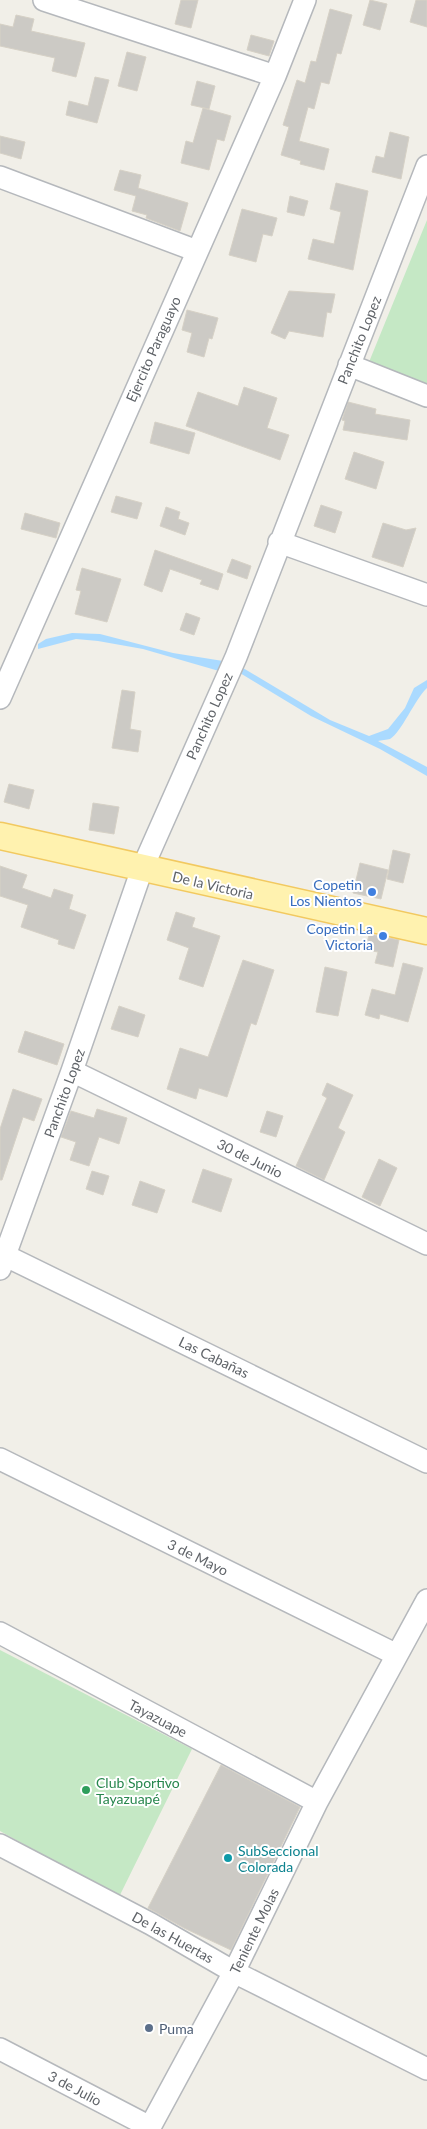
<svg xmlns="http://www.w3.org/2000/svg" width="427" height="2129" font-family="Lato,sans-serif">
<rect width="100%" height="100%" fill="#f1efe8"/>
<path fill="#c5e8c5" d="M 427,220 L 427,385 L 369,362 Z
M 0,1650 L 192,1749 L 119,1897 L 0,1831 Z"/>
<path fill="#aadaff" d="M 72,633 L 100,634 L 173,653 L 223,661 L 219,671 L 143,649 L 98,641 L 76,639 L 38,649 L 38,644 L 46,639 Z
M 243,668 L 330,720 L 369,736 L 388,729 L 405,708 L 414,688 L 427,680 L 427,688 C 415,699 401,733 390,739 C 387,740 381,740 378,741 L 427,767 L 427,776 L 380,749 L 311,716 L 240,673 Z"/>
<path fill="#cccac5" stroke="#d6d1c6" d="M 181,0 L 198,0 L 191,28 L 175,24 Z
M 370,0 L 387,4 L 380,30 L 363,25 Z
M 416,0 L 427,0 L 427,27 L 410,22 Z
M 330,9 L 352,15 L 341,54 L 337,53 L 329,84 L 321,82 L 314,109 L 308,107 L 299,141 L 329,149 L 324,170 L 300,164 L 301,161 L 281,155 L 289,127 L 283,125 L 297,80 L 305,83 L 311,61 L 316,62 Z
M 16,15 L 34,19 L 31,31 L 85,43 L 76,77 L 52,71 L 55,58 L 0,46 L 0,24 L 13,27 Z
M 251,35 L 274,41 L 269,56 L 247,50 Z
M 127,52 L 146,57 L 137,91 L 118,86 Z
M 95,77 L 109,80 L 97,123 L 66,115 L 69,101 L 88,106 Z
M 197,81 L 215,86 L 209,109 L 191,105 Z
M 203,108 L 231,116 L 224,141 L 217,139 L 209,170 L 181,163 L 186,141 L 193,143 Z
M 390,132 L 409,137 L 401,179 L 372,172 L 376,156 L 384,158 Z
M 0,136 L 25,142 L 21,159 L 0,153 Z
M 120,170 L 141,175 L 138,188 L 188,203 L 180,231 L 146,218 L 147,215 L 132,211 L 136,196 L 114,190 Z
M 336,183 L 368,191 L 353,270 L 308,259 L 313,239 L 334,244 L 341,212 L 330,209 Z
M 290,196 L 308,201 L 304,216 L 287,212 Z
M 242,209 L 277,218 L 272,236 L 263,234 L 256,262 L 229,255 Z
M 289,291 L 335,294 L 331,313 L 327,312 L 323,337 L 289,331 L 285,339 L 271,333 Z
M 187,310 L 218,318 L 212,339 L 209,338 L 204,357 L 187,352 L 192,333 L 182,330 Z
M 244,387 L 277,398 L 267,428 L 289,435 L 280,460 L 186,426 L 198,392 L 238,406 Z
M 348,402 L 376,409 L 375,414 L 410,420 L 407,440 L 343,430 L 345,421 L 342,420 Z
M 155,422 L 195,433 L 189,454 L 150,443 Z
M 354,452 L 384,462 L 376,489 L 345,479 Z
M 116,496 L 142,503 L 137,519 L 111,512 Z
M 321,505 L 342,512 L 335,533 L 314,526 Z
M 166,507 L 180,512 L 178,519 L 189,523 L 185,535 L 160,526 Z
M 25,513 L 60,523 L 56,538 L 21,529 Z
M 383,523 L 406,530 L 416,528 L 403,567 L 372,557 Z
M 155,550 L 223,574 L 218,590 L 200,584 L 202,580 L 170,569 L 162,592 L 144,585 Z
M 232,559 L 251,566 L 247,579 L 227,572 Z
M 82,568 L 121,579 L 107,622 L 75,614 L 81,591 L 76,590 Z
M 186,613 L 200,618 L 194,635 L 180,630 Z
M 122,690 L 135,692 L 130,729 L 141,731 L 138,752 L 112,748 Z
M 9,784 L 34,790 L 29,809 L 4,802 Z
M 93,803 L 119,807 L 114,834 L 89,830 Z
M 393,850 L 410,854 L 403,883 L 387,879 Z
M 360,863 L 388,870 L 381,899 L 353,893 Z
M 0,866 L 27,875 L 22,888 L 51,898 L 54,889 L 73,895 L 69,909 L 86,915 L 74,949 L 58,944 L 59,940 L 21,927 L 28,905 L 0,896 Z
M 176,912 L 195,918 L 192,927 L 220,936 L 203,987 L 179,979 L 189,948 L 167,940 Z
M 369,934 L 399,940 L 393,967 L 375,963 L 378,952 L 366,950 Z
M 243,960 L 274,970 L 256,1025 L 251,1023 L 227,1097 L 199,1088 L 196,1099 L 167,1089 L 180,1048 L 208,1057 Z
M 403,963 L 423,968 L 408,1022 L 380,1014 L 379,1019 L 365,1015 L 372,989 L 395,995 Z
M 325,967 L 347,972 L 338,1016 L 316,1012 Z
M 119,1006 L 145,1015 L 138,1037 L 111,1029 Z
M 25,1031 L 64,1044 L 57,1065 L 18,1052 Z
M 327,1083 L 353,1095 L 338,1128 L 345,1132 L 324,1180 L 296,1166 L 327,1098 L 322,1095 Z
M 13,1089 L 42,1099 L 34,1121 L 23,1117 L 2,1180 L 0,1180 L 0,1129 Z
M 97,1109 L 127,1118 L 119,1144 L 99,1137 L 89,1166 L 70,1160 L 76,1142 L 61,1137 L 71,1111 L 94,1118 Z
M 267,1111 L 283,1116 L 276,1137 L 260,1132 Z
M 379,1159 L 397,1168 L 380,1206 L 362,1197 Z
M 203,1169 L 232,1179 L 221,1212 L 192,1202 Z
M 92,1171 L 109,1176 L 103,1195 L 86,1189 Z
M 140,1181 L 165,1190 L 157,1213 L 132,1205 Z
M 221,1765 L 300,1807 L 231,1950 L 184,1928 L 148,1908 Z"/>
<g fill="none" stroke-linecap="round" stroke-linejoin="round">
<defs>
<path id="minor" d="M 44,0 L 275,76
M 0,177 L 197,251
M 349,365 L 427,396
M 279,542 L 427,595
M 0,698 L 275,76 L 305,0
M 72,1071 L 427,1244
M 0,1253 L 427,1462
M 0,1269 L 72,1071 L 142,869 L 236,657 L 427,166
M 0,1459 L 397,1655
M 0,1633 L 317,1802
M 0,1845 L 151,1924 L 234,1972 L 427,2069
M 0,2049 L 150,2127
M 149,2129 L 234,1972 L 317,1802 L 427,1600"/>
<path id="major" d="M 0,836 L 427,931"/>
</defs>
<use href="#minor" stroke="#b5b8bc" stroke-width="24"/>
<use href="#major" stroke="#f2c960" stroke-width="29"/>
<use href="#minor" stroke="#fff" stroke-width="21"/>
<use href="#major" stroke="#fff2af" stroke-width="26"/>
</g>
<g fill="#3f7fe0" stroke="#fff" stroke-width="2">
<circle cx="372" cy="892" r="5"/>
<circle cx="383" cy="936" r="5"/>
</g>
<circle fill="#2e9e5b" stroke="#fff" stroke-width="2" cx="86" cy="1790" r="5"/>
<circle fill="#0f9aa8" stroke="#fff" stroke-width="2" cx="228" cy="1858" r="5"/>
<circle fill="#5c6f8a" stroke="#fff" stroke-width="2" cx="149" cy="2028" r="5"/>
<g text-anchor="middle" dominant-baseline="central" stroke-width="4" stroke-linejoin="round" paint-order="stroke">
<g font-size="14" fill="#5f6368" stroke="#fff">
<text transform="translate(359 340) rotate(-68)">Panchito Lopez</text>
<text transform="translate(153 349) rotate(-66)">Ejercito Paraguayo</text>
<text transform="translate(209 716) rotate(-66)">Panchito Lopez</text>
<text transform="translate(213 885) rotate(13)">De la Victoria</text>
<text transform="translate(64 1093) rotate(-70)">Panchito Lopez</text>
<text transform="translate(250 1158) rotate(26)">30 de Junio</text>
<text transform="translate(214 1357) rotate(26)">Las Cabañas</text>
<text transform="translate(198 1557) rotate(26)">3 de Mayo</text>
<text transform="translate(158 1718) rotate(28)">Tayazuape</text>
<text transform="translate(254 1931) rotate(-64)">Teniente Molas</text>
<text transform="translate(173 1937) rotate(29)">De las Huertas</text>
<text transform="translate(75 2088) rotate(28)">3 de Julio</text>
</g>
<g font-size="14" fill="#366cbe" stroke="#fff" text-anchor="end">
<text x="362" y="884">Copetin<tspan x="362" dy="16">Los Nientos</tspan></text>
<text x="373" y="928">Copetin La<tspan x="373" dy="16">Victoria</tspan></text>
</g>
<g font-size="14" fill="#27864d" stroke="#fff" text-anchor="start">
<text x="96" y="1782">Club Sportivo<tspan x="96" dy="16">Tayazuapé</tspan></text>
</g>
<g font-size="14" fill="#0d838f" stroke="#fff" text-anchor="start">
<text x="238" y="1850">SubSeccional<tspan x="238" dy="16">Colorada</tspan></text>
</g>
<g font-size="14" fill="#4e5e75" stroke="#fff" text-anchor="start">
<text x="159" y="2028">Puma</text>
</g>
</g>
</svg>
